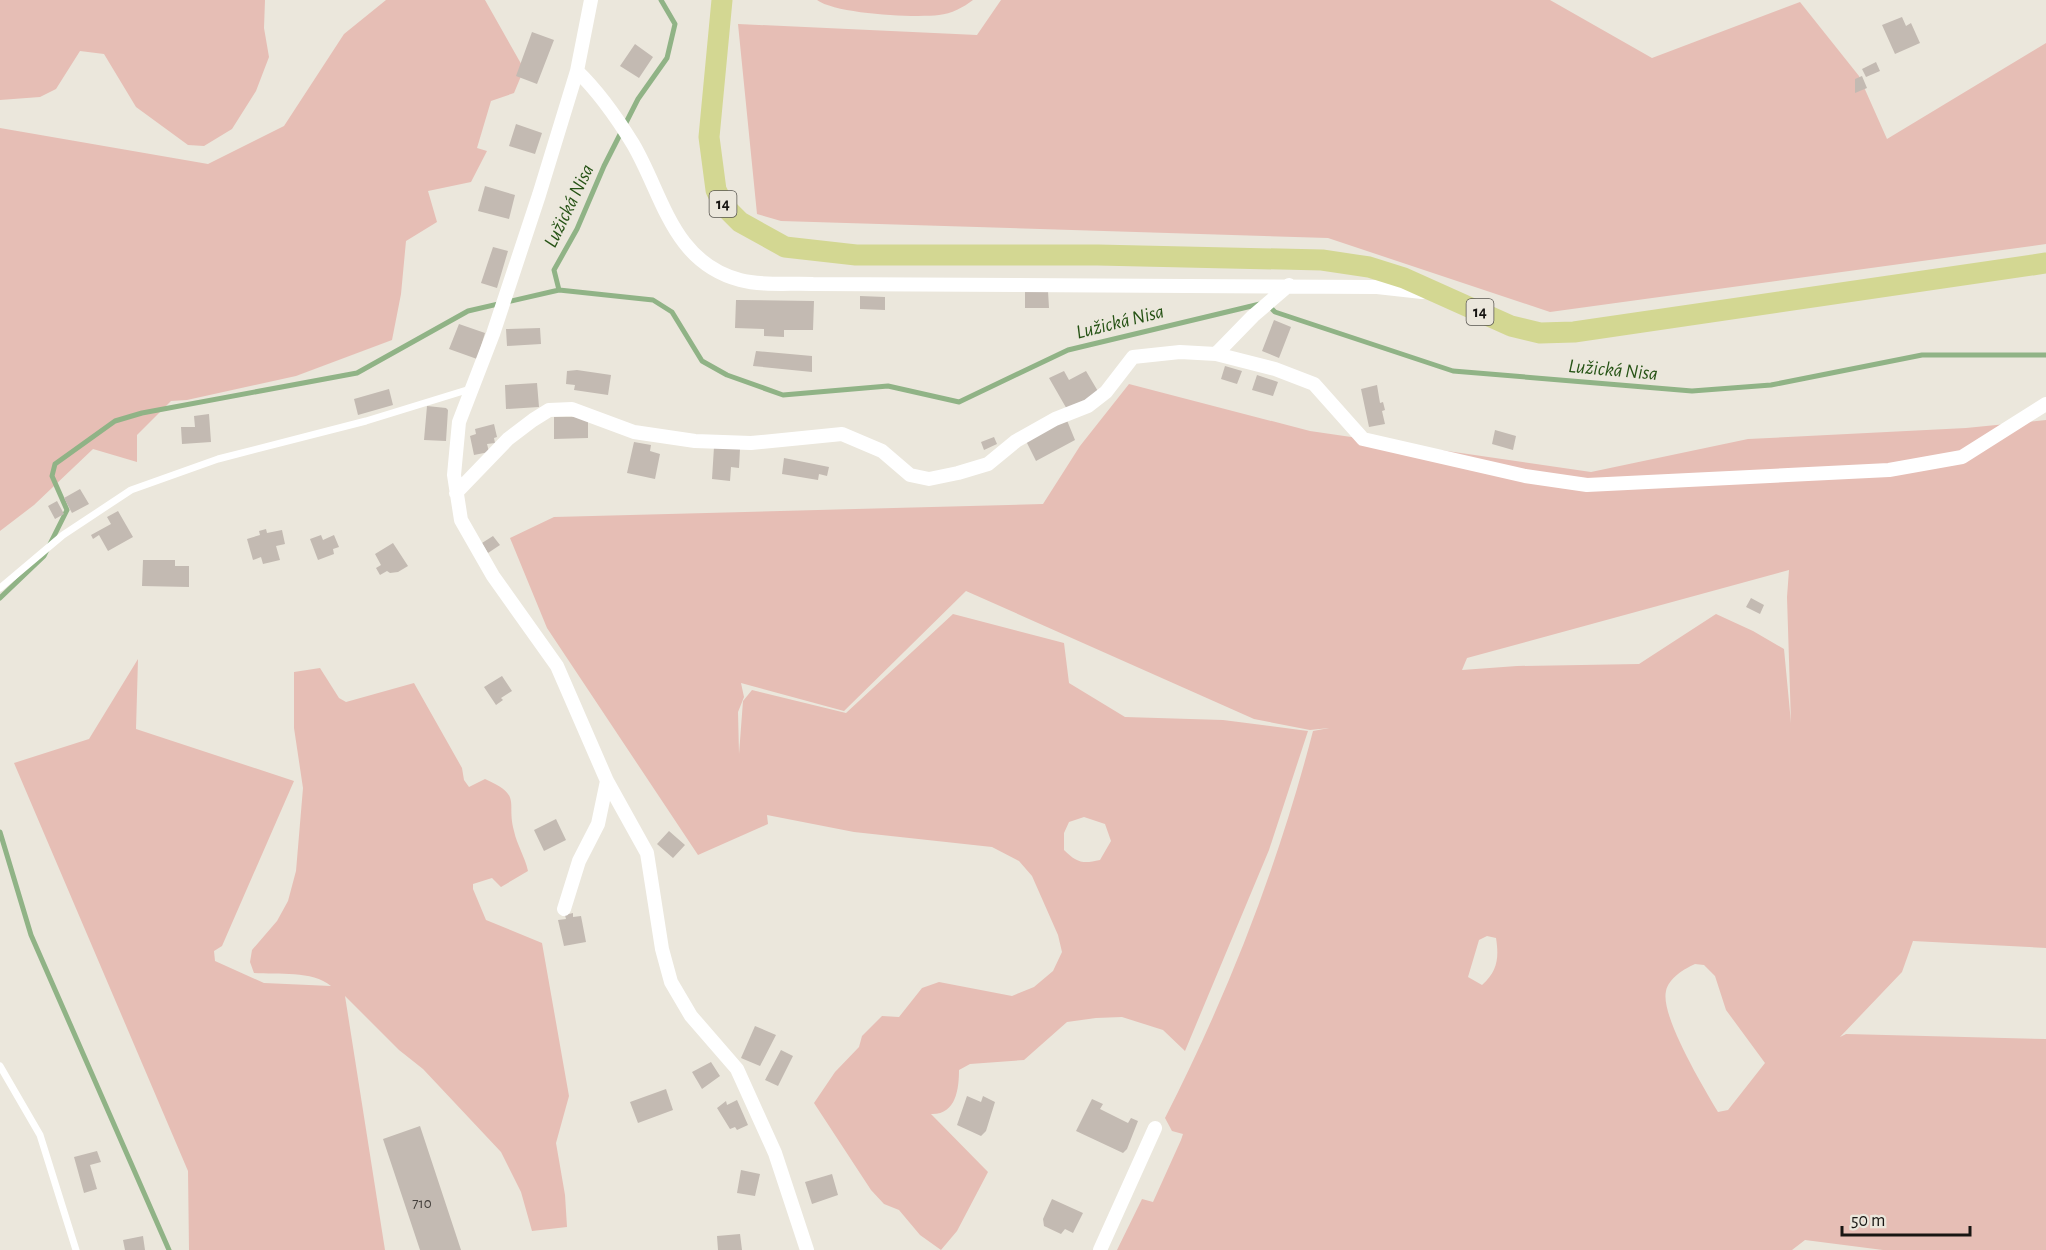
<svg xmlns="http://www.w3.org/2000/svg" width="2046" height="1250" font-family="'Alegreya Sans',sans-serif">
<rect width="100%" height="100%" fill="#ebe7dc"/>
<path fill="#e6beb5" fill-rule="evenodd" d="M 0,0 L 265,0 L 264,28 L 269,57 L 256,91 L 232,129 L 204,146 L 188,145 L 136,107 L 104,54 L 80,51 L 56,89 L 40,97 L 0,100 Z
M 386,0 L 485,0 L 524,69 L 514,93 L 491,101 L 477,148 L 487,151 L 471,182 L 428,191 L 437,222 L 406,241 L 401,294 L 392,340 L 296,376 L 187,400 L 171,401 L 137,435 L 137,462 L 93,449 L 34,505 L 0,531 L 0,128 L 208,164 L 284,126 L 344,34 Z
M 817,0 L 973,0 C 964,7 951,14 939,15 C 914,18 836,14 817,0 Z
M 1001,0 L 1550,0 L 1652,58 L 1800,2 L 1859,76 L 1887,139 L 2046,43 L 2046,244 L 1550,312 L 1328,238 L 781,221 L 757,214 L 738,24 L 977,35 Z
M 1129,384 L 1310,431 L 1591,472 L 1748,439 L 1966,428 L 2046,420 L 2046,948 L 1913,941 L 1902,972 L 1840,1037 L 1846,1034 L 2046,1039 L 2046,1250 L 1883,1250 L 1805,1240 L 1792,1250 L 1117,1250 L 1142,1199 L 1153,1202 L 1181,1140 L 1183,1134 L 1172,1131 L 1165,1118 C 1228,994 1278,866 1313,731 L 1329,728 L 1310,730 L 1254,719 L 966,591 L 844,711 L 741,683 L 744,697 L 738,712 L 739,754 L 743,701 L 752,690 L 846,713 L 953,614 L 1064,643 L 1069,683 L 1125,717 L 1223,720 L 1308,731 L 1269,850 L 1185,1051 L 1163,1030 L 1122,1017 L 1096,1018 L 1067,1022 L 1024,1060 L 970,1064 L 959,1070 C 959,1089 956,1115 931,1114 L 988,1172 L 957,1231 L 941,1250 L 920,1235 L 899,1210 L 884,1204 L 871,1190 L 814,1103 L 835,1072 L 859,1047 L 862,1036 L 882,1016 L 899,1017 L 922,988 L 939,982 L 1012,996 L 1034,987 L 1053,971 L 1062,952 L 1058,935 L 1032,876 L 1019,861 L 992,847 L 854,832 L 767,815 L 768,824 L 698,855 L 547,628 L 510,538 L 554,517 L 1043,504 L 1080,446 ZM 1789,570 L 1787,597 L 1791,723 L 1784,649 L 1753,631 L 1716,614 L 1639,664 L 1517,666 L 1462,670 L 1467,658 ZM 1084,817 L 1105,824 L 1111,841 L 1100,860 C 1083,864 1077,863 1064,850 L 1064,833 L 1069,822 ZM 1487,936 L 1496,938 C 1499,957 1498,971 1482,985 L 1468,977 L 1479,940 ZM 1695,964 L 1704,965 L 1715,976 L 1726,1010 L 1765,1063 L 1728,1110 L 1718,1112 C 1705,1090 1660,1016 1666,991 C 1669,978 1684,969 1695,964 Z
M 138,659 L 136,729 L 294,781 L 222,946 L 214,951 L 215,961 L 264,983 L 331,986 C 312,970 278,975 254,973 L 250,962 L 252,950 L 277,921 L 288,901 L 296,871 L 303,788 L 294,728 L 294,672 L 320,668 L 339,698 L 346,702 L 414,683 L 462,768 L 464,780 L 469,787 L 485,779 C 523,796 506,801 514,831 C 517,845 525,857 528,871 L 501,887 L 492,878 L 473,884 L 473,889 L 486,920 L 542,943 L 569,1096 L 556,1143 L 565,1195 L 567,1227 L 532,1231 L 521,1192 L 501,1152 L 423,1069 L 399,1050 L 345,996 L 385,1250 L 189,1250 L 188,1171 L 14,763 L 89,739 Z"/>
<g fill="none" stroke-linecap="round" stroke-linejoin="round">
<path stroke="#90b386" stroke-width="5" d="M 661,0 L 675,24 L 667,58 L 638,99 L 604,166 L 577,229 L 554,270 L 559,290 L 653,300 L 672,312 L 702,361 L 727,375 L 783,395 L 888,386 L 959,402 L 1068,350 L 1260,304 L 1269,306 L 1275,312 L 1453,371 L 1692,391 L 1771,385 L 1922,355 L 2046,355
M 0,598 L 44,556 L 67,510 L 52,476 L 55,464 L 115,421 L 142,413 L 357,373 L 468,311 L 559,290
M 0,832 L 31,935 L 169,1250"/>
</g>
<path fill="#c3bab2" d="M 1902,17 L 1906,26 L 1911,23 L 1920,43 L 1895,54 L 1882,25 Z
M 532,32 L 554,40 L 537,84 L 516,76 Z
M 635,44 L 653,57 L 639,78 L 620,66 Z
M 1876,62 L 1880,71 L 1866,77 L 1862,69 Z
M 1862,76 L 1867,88 L 1855,93 L 1855,79 Z
M 516,124 L 542,133 L 535,154 L 509,146 Z
M 485,186 L 515,195 L 509,219 L 478,211 Z
M 493,247 L 508,251 L 497,288 L 481,283 Z
M 1025,291 L 1048,291 L 1049,308 L 1025,308 Z
M 860,296 L 885,297 L 885,310 L 860,309 Z
M 736,300 L 814,301 L 813,330 L 784,330 L 784,337 L 764,336 L 764,329 L 735,328 Z
M 1274,320 L 1291,327 L 1279,358 L 1262,351 Z
M 459,324 L 485,333 L 477,359 L 449,349 Z
M 540,328 L 541,344 L 507,346 L 506,329 Z
M 756,351 L 812,356 L 812,372 L 753,366 Z
M 1225,366 L 1242,371 L 1237,384 L 1221,379 Z
M 577,370 L 611,375 L 608,395 L 574,390 L 575,385 L 566,384 L 567,371 Z
M 1064,371 L 1069,380 L 1086,371 L 1099,393 L 1068,411 L 1049,378 Z
M 1257,375 L 1278,382 L 1273,396 L 1252,390 Z
M 537,383 L 539,407 L 506,409 L 505,385 Z
M 1377,385 L 1380,403 L 1383,402 L 1385,410 L 1382,411 L 1385,424 L 1369,427 L 1361,389 Z
M 389,389 L 393,405 L 358,415 L 354,399 Z
M 427,406 L 446,408 L 448,410 L 446,441 L 424,440 Z
M 209,414 L 211,442 L 182,444 L 181,427 L 195,427 L 194,416 Z
M 554,417 L 588,417 L 588,438 L 554,439 Z
M 1066,418 L 1075,440 L 1036,461 L 1025,439 Z
M 494,424 L 497,437 L 494,438 L 495,443 L 487,444 L 489,452 L 474,455 L 470,436 L 476,434 L 475,429 Z
M 1495,430 L 1516,436 L 1513,450 L 1492,444 Z
M 994,437 L 997,444 L 984,450 L 981,442 Z
M 634,442 L 651,445 L 650,451 L 660,454 L 655,479 L 627,473 Z
M 714,447 L 740,449 L 739,468 L 731,467 L 730,481 L 712,479 Z
M 784,458 L 829,467 L 827,476 L 819,474 L 818,480 L 782,474 Z
M 80,489 L 89,504 L 72,513 L 64,498 Z
M 57,501 L 64,514 L 55,519 L 48,506 Z
M 118,511 L 133,537 L 108,551 L 99,535 L 93,539 L 91,535 L 111,524 L 107,517 Z
M 266,529 L 267,533 L 282,530 L 285,544 L 276,546 L 280,560 L 263,564 L 261,557 L 253,560 L 247,539 L 260,535 L 259,531 Z
M 321,535 L 323,540 L 334,535 L 339,547 L 333,549 L 334,554 L 318,560 L 310,539 Z
M 493,536 L 500,545 L 488,553 L 482,543 Z
M 393,543 L 408,566 L 398,572 L 390,573 L 387,571 L 380,575 L 376,568 L 381,565 L 375,554 Z
M 143,560 L 175,560 L 175,566 L 189,566 L 189,587 L 142,586 Z
M 1751,598 L 1764,605 L 1760,614 L 1746,607 Z
M 502,676 L 512,691 L 501,698 L 503,700 L 496,705 L 484,687 Z
M 556,819 L 566,840 L 544,851 L 534,830 Z
M 669,831 L 685,845 L 673,858 L 657,844 Z
M 573,913 L 573,917 L 581,916 L 586,942 L 564,946 L 558,920 L 566,919 L 565,915 Z
M 755,1026 L 776,1035 L 760,1066 L 741,1058 Z
M 781,1050 L 793,1056 L 778,1086 L 765,1080 Z
M 711,1062 L 720,1076 L 702,1089 L 692,1072 Z
M 666,1089 L 673,1110 L 638,1123 L 630,1102 Z
M 967,1096 L 981,1102 L 983,1096 L 995,1102 L 986,1131 L 981,1136 L 957,1125 Z
M 1092,1099 L 1103,1104 L 1100,1109 L 1128,1123 L 1131,1118 L 1138,1121 L 1127,1149 L 1123,1153 L 1076,1131 Z
M 737,1100 L 748,1125 L 737,1130 L 735,1127 L 730,1129 L 717,1108 L 726,1101 L 727,1105 Z
M 420,1126 L 461,1250 L 420,1250 L 383,1139 Z
M 97,1151 L 101,1162 L 90,1165 L 97,1189 L 84,1193 L 74,1157 Z
M 741,1170 L 760,1174 L 755,1196 L 737,1193 Z
M 832,1174 L 838,1195 L 812,1204 L 805,1182 Z
M 1052,1199 L 1083,1213 L 1073,1233 L 1065,1229 L 1061,1234 L 1044,1226 L 1043,1219 Z
M 740,1234 L 742,1250 L 718,1250 L 717,1236 Z
M 143,1236 L 145,1250 L 125,1250 L 123,1240 Z"/>
<g fill="none" stroke-linecap="round" stroke-linejoin="round">
<path stroke="#fff" stroke-width="7" d="M 0,588 L 63,535 L 131,490 L 218,459 L 366,421 L 470,389
M 0,1066 L 40,1135 L 76,1250"/>
<path stroke="#fff" stroke-width="14" d="M 591,0 L 577,71 L 539,195 L 493,334 L 459,422 L 454,475 L 461,520 L 493,576 L 557,666 L 607,781 L 647,853 L 662,949 L 671,982 L 691,1016 L 737,1069 L 775,1153 L 807,1250
M 577,71 C 599,92 617,118 633,144 C 663,195 672,262 740,280 C 762,286 790,283 813,284 L 1377,287 L 1422,292
M 1216,354 L 1253,316 L 1289,285
M 456,493 L 508,439 L 533,420 L 549,410 L 572,409 L 634,432 L 695,441 L 751,443 L 842,434 L 882,451 L 910,475 L 929,479 L 958,473 L 988,464 L 1016,441 L 1055,419 L 1088,406 L 1106,392 L 1133,357 L 1180,352 L 1216,354 L 1275,369 L 1314,384 L 1363,439 L 1525,476 L 1587,485 L 1889,470 L 1962,457 L 2046,404
M 564,909 L 579,861 L 598,824 L 607,781
M 1100,1250 L 1155,1128"/>
<path stroke="#d3d792" stroke-width="21" d="M 722,0 L 709,137 L 716,190 L 724,206 L 740,222 L 785,247 L 856,255 L 1098,255 L 1322,260 L 1369,267 L 1404,278 L 1511,326 L 1540,333 L 1574,332 L 2046,263"/>
</g>
<g text-anchor="middle" dominant-baseline="central" stroke-width="6" stroke-linejoin="round" paint-order="stroke">
<g font-size="15" fill="#433f3b">
<text x="422" y="1203">710</text>
</g>
<g fill="#ebe7dc" stroke="#57554f" stroke-width="1.5">
<rect x="709.5" y="191" width="27" height="26" rx="4.5"/>
<rect x="1466.5" y="299" width="27" height="26" rx="4.5"/>
</g>
<g font-size="16" font-weight="bold" fill="#181613">
<text x="723" y="204">14</text>
<text x="1480" y="312">14</text>
</g>
<g font-size="20" font-style="italic" fill="#265315" stroke="#ebe7dc">
<text transform="translate(569 206) rotate(-64)">Lužická Nisa</text>
<text transform="translate(1120 322) rotate(-14)">Lužická Nisa</text>
<text transform="translate(1613 370) rotate(5)">Lužická Nisa</text>
</g>
</g>
<path d="M1842 1226v9h128v-9" fill="none" stroke="#181613" stroke-width="3"/>
<text x="1851" y="1226" font-size="18" fill="#181613" stroke="#ebe7dc" stroke-width="4.5" paint-order="stroke">50 m</text>
</svg>
